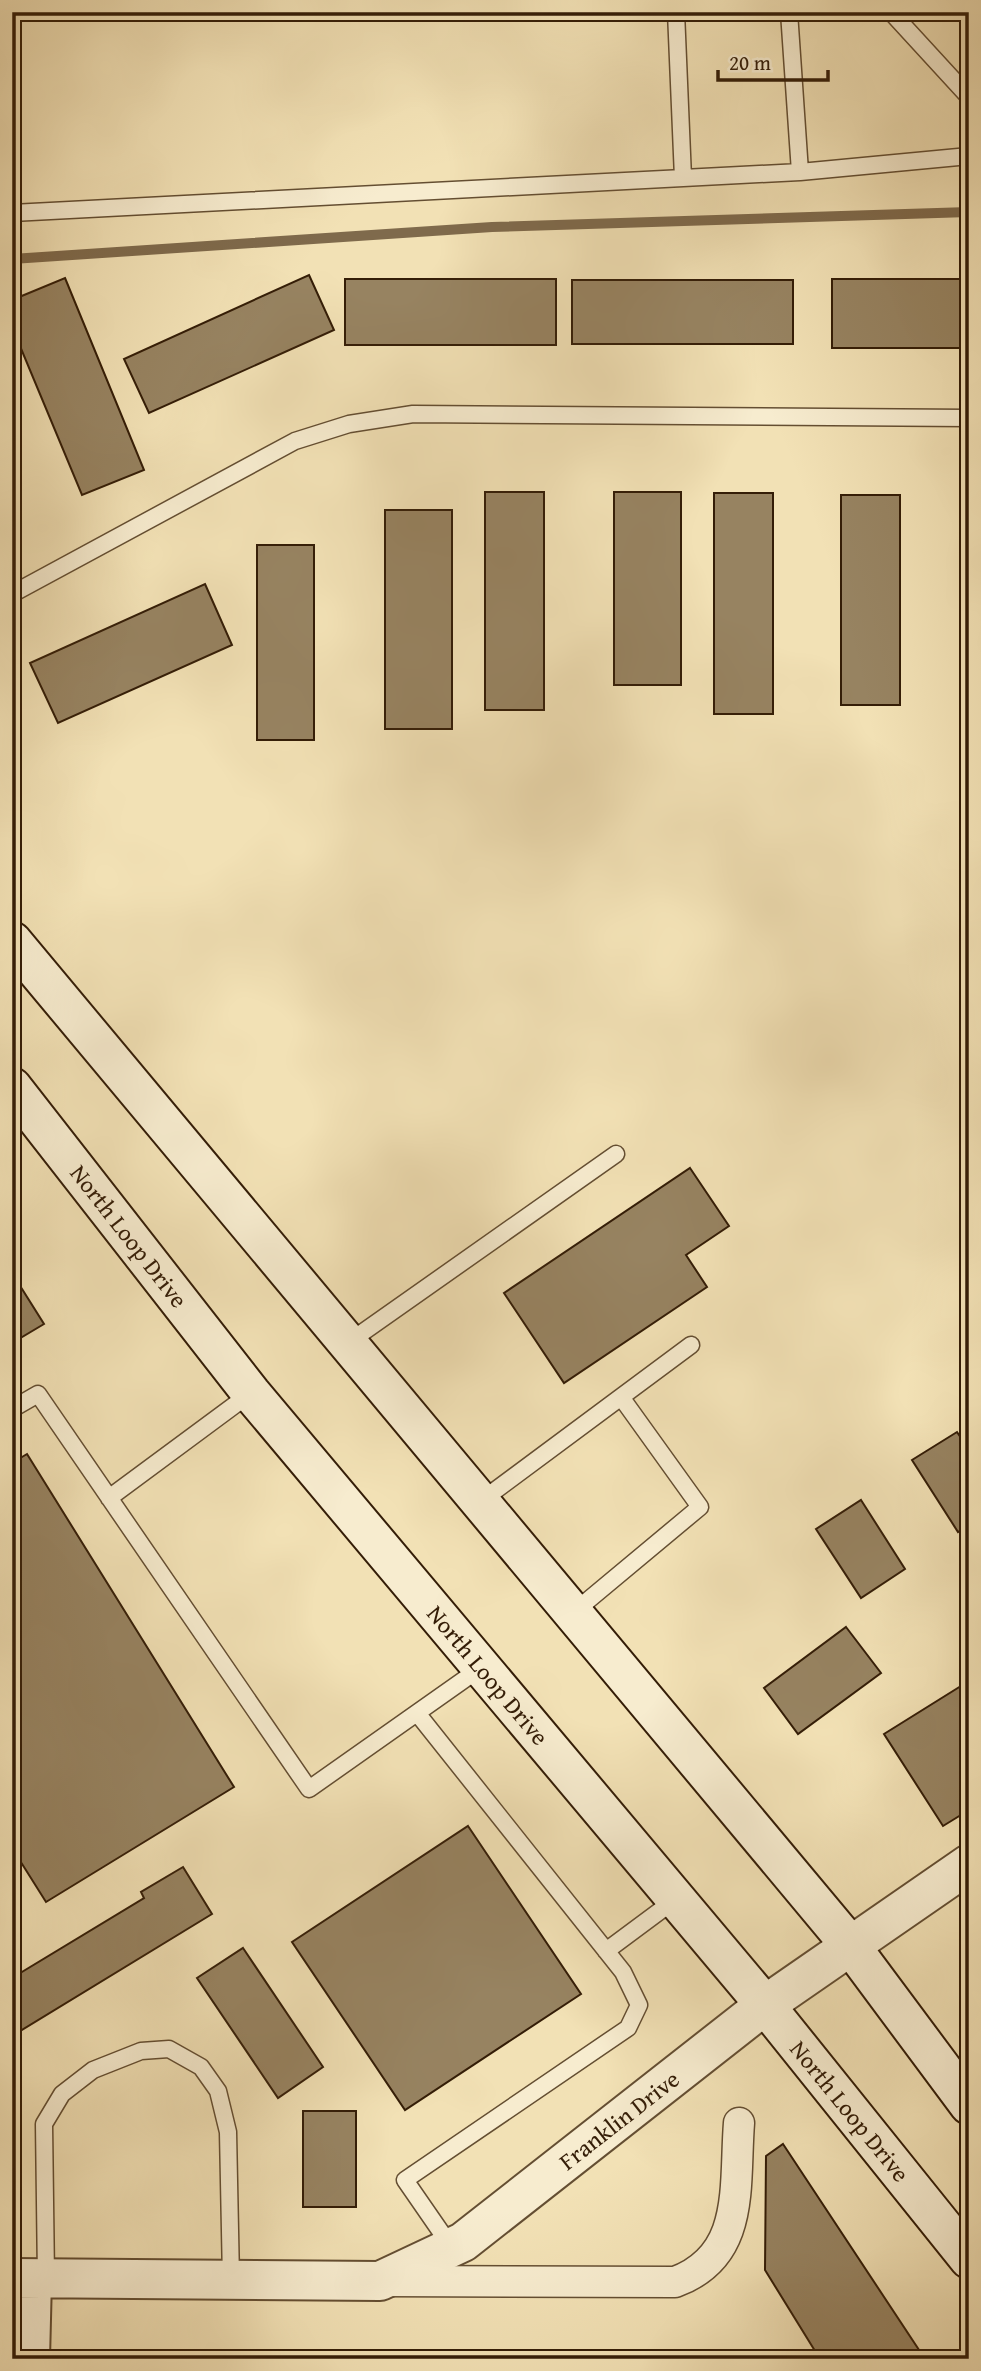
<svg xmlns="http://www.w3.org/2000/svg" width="981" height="2371" font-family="'Gentium Book Plus',serif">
<rect width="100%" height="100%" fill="#f2e1b5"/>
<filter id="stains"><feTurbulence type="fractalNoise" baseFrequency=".00286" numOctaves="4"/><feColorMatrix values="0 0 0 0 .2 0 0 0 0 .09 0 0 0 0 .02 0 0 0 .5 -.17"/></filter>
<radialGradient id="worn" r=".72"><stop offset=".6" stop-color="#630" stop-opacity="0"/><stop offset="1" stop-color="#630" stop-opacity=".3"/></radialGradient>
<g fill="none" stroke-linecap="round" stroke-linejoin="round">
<path stroke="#7f6a4c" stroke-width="10" d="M 12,259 L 492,227 L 969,212"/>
</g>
<path fill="#978361" stroke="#341d07" stroke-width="2" d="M 309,275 L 334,330 L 149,413 L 124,359 Z
M 65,278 L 144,470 L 82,495 L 12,327 L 12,300 Z
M 345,279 L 556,279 L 556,345 L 345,345 Z
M 832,279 L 969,279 L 969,348 L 832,348 Z
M 572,280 L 793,280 L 793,344 L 572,344 Z
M 485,492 L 544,492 L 544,710 L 485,710 Z
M 614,492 L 681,492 L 681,685 L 614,685 Z
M 714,493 L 773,493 L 773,714 L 714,714 Z
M 841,495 L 900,495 L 900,705 L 841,705 Z
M 385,510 L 452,510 L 452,729 L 385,729 Z
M 257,545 L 314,545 L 314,740 L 257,740 Z
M 205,584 L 232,645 L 58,723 L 30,663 Z
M 690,1168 L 729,1226 L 686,1255 L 707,1287 L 564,1383 L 504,1293 Z
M 12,1273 L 44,1324 L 12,1343 Z
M 957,1432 L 969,1450 L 969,1525 L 958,1532 L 912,1460 Z
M 27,1454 L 234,1787 L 46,1902 L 12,1848 L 12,1463 Z
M 861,1500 L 905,1569 L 861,1598 L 816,1529 Z
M 846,1627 L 881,1673 L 798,1734 L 764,1688 Z
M 969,1681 L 969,1810 L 943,1826 L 884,1734 Z
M 468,1826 L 581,1994 L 405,2110 L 292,1942 Z
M 183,1867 L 212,1914 L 12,2036 L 12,1978 L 144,1898 L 141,1892 Z
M 243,1948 L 323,2067 L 278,2098 L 197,1978 Z
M 303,2111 L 356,2111 L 356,2207 L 303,2207 Z
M 783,2144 L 925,2359 L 820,2359 L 765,2270 L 766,2156 Z"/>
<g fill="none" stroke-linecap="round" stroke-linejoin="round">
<defs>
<path id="service" d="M 676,12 L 683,178 L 800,172 L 969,156
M 789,12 L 800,172
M 891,12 L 969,97
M 12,213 L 683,178
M 12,594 L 295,441 L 349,424 L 413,414 L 969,418
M 969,1328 L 969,1354
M 349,1342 L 616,1154
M 12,1409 L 38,1394 L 309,1789 L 482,1667
M 109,1498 L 251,1393
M 481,1501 L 621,1397
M 574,1612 L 700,1507 L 621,1397 L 691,1345
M 417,1713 L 623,1972 L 639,2005 L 628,2028 L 405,2180 L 452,2248
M 606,1951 L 676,1899
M 46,2279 L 44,2124 L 62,2094 L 93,2070 L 141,2051 L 169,2049 L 201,2067 L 218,2091 L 228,2132 L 231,2280"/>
<path id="minor" d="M 384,2281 L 675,2282 C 746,2256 734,2186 739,2123"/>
<path id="tertiary" d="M 12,2278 L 380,2281 L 463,2242 L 765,2005 L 969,1864
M 30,2359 L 32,2279"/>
<path id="secondary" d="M 12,941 L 850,1945 L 969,2105
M 12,1087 L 251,1393 L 765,2005 L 969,2259"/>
</defs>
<use href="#service" stroke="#644e32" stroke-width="19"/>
<use href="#minor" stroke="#644e32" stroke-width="33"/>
<use href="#tertiary" stroke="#644e32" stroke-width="42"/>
<use href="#secondary" stroke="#341d07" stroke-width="42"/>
<use href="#service" stroke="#f7eccf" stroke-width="16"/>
<use href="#minor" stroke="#f7eccf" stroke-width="30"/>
<use href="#tertiary" stroke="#f7eccf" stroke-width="38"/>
<use href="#secondary" stroke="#f7eccf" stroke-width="38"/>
</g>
<g text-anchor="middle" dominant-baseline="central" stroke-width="6" stroke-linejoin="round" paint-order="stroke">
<g font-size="24" fill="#341d07" stroke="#f7eccf">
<text transform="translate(129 1236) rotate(52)">North Loop Drive</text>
<text transform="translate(488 1675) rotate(50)">North Loop Drive</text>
<text transform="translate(850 2111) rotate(51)">North Loop Drive</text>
<text transform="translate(619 2120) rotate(-38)">Franklin Drive</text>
</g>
</g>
<rect width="981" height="2371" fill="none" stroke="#f2e1b5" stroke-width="42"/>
<rect x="14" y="14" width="953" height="2343" fill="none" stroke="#341d07" stroke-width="3.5"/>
<rect x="21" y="21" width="939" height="2329" fill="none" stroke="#341d07" stroke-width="2"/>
<path d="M718 70v10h110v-10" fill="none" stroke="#341d07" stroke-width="3.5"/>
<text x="729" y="70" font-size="21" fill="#341d07" stroke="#f7eccf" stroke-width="5" paint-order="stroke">20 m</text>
<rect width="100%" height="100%" filter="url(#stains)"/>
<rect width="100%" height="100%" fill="url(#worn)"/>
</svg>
